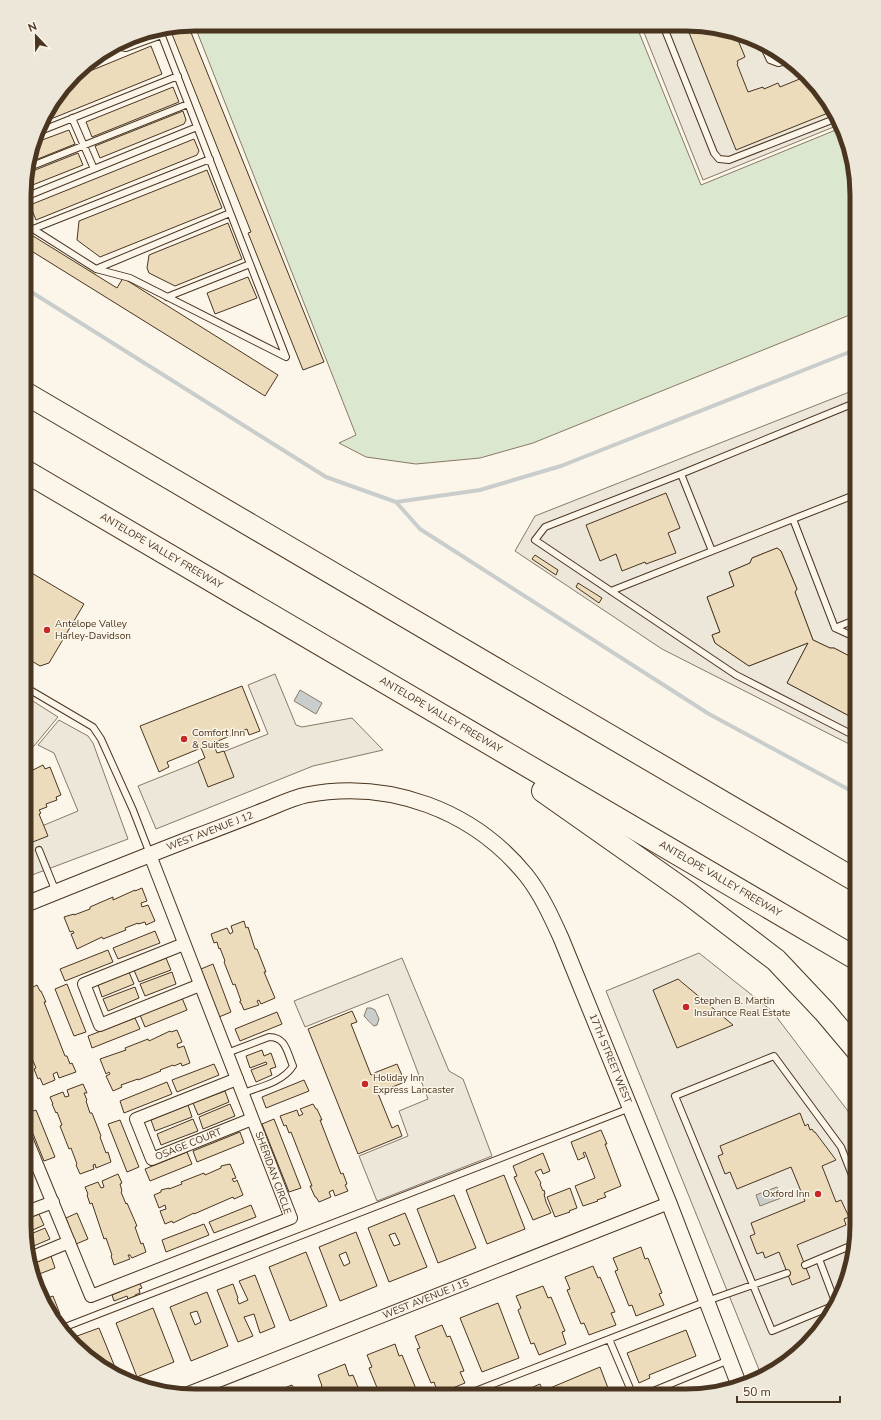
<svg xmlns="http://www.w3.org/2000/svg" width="881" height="1420" font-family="'Nunito Sans',sans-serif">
<rect width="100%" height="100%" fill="#fbf6e9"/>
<path fill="#dce7d0" stroke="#887966" d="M 194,24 L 636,25 L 701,185 L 843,127 L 857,195 L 857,312 L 533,443 L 480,458 L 416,464 L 366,457 L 339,443 L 356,435 Z"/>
<path fill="#ede7d9" stroke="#887966" d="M 641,25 L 709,25 L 752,37 L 790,59 L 822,91 L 841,124 L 703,180 Z
M 857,389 L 857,660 L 834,648 L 830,648 L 813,640 L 795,592 L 797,589 L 781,551 L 777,548 L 752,558 L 750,563 L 729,572 L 734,586 L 707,597 L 720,632 L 712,635 L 715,643 L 749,666 L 808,643 L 787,683 L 857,720 L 857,748 L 662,649 L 515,551 L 535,516 Z
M 275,674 L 296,725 L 302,727 L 352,718 L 383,750 L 313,766 L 156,829 L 138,786 L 268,734 L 248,685 Z
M 25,696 L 58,717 L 34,746 L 25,750 Z
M 59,720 L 88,736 L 93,743 L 128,839 L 24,878 L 25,833 L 78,811 L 54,753 L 38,745 Z
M 699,953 L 772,1011 L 857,1123 L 857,1237 L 844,1290 L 822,1329 L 790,1361 L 762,1377 L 606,991 Z
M 402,958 L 449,1071 L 463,1079 L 492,1156 L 377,1201 L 359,1156 L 408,1136 L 399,1111 L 428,1099 L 388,994 L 305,1027 L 294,1001 Z"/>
<path fill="#c9cecd" stroke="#887966" d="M 300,690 L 322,703 L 316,714 L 294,701 Z
M 367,1008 L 371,1008 L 375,1010 L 379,1019 L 377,1025 L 374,1026 C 370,1023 368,1020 364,1016 Z
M 777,1187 L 781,1198 L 760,1206 L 756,1195 Z"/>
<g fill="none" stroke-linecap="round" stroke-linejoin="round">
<path stroke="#c9cecd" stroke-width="4" d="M 25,288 L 326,477 L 396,502 L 480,490 L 561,466 L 857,349
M 396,502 L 420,529 L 709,714 L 857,794"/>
</g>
<path fill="#ecdcbc" stroke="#4a3520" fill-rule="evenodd" d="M 188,25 L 324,362 L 303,370 L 248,233 L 251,232 L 170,29 Z
M 686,25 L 709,25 L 735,33 L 745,57 L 737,61 L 738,63 L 737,64 L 748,92 L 763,87 L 764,89 L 778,83 L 780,87 L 807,76 L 822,91 L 833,111 L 736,150 Z
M 151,46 L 162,74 L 41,123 L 42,119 L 82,67 L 87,64 L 90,71 Z
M 173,87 L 179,102 L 92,137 L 86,122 Z
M 183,111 L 186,120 L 184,124 L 100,158 L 95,146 Z
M 69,130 L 75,144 L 28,163 L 34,143 Z
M 194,139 L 199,151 L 197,155 L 36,220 L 30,205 Z
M 78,153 L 83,165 L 25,188 L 25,174 Z
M 207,170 L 222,208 L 100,257 L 77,240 L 79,221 Z
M 228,223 L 242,259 L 175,286 L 149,273 L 147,268 L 149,255 Z
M 25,231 L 117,288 L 123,278 L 278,375 L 265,396 L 25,247 Z
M 248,277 L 257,298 L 215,314 L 207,293 Z
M 666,493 L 680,528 L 668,533 L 676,553 L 646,564 L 645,562 L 622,571 L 616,554 L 600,561 L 586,525 Z
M 777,548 L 781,551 L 797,589 L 795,592 L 813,640 L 830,648 L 834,648 L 857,660 L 857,720 L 787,683 L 808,643 L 749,666 L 715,643 L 712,635 L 720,632 L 707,597 L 734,586 L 729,572 L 750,563 L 752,558 Z
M 535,555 L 558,570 L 556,575 L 532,559 Z
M 25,569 L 84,604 L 49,663 L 40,666 L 25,657 Z
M 578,583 L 602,598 L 599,603 L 576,587 Z
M 242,686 L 260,731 L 249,735 L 247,729 L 213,743 L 217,753 L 224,751 L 234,777 L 208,787 L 198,761 L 205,758 L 201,748 L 167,762 L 169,767 L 159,772 L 140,726 Z
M 43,765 L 45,769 L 50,767 L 61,795 L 56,797 L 57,800 L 46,804 L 47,807 L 39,810 L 41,813 L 39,814 L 48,836 L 25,845 L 25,770 L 32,767 L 33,770 Z
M 142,888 L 147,901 L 141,903 L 142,907 L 148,905 L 155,921 L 146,925 L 145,922 L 138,924 L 138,923 L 125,928 L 126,930 L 103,939 L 102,937 L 77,949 L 71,934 L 74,933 L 73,931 L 70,932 L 64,917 L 74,914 L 74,915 L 90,909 L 90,907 L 113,897 L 113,900 L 135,890 L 135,891 Z
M 244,921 L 246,928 L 248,927 L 255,949 L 257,949 L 266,972 L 264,972 L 275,998 L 261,1004 L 259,1000 L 257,1001 L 259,1005 L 244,1010 L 241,1003 L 240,1003 L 240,1001 L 241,1001 L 235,984 L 233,985 L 224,962 L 225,961 L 220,948 L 219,949 L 217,942 L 214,943 L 211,934 L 227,928 L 230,934 L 233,932 L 231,926 Z
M 155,931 L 160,943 L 118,959 L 113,948 Z
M 108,950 L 113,962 L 65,981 L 60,969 Z
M 166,958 L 171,970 L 139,982 L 134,970 Z
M 213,964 L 231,1012 L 219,1017 L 201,969 Z
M 129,972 L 134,984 L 102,997 L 98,985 Z
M 172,972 L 176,984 L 145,996 L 140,984 Z
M 678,979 L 733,1025 L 677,1048 L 653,990 Z
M 67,984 L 86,1032 L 74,1036 L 55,989 Z
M 37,985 L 40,991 L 41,991 L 46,1002 L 44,1002 L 65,1056 L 67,1056 L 70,1064 L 72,1063 L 76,1072 L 59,1078 L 57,1072 L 53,1074 L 55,1080 L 43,1085 L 40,1078 L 38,1079 L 34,1069 L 36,1068 L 24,1039 L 24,998 L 27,997 L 25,991 Z
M 135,987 L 139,998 L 108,1011 L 103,999 Z
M 182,998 L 187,1010 L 145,1027 L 140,1015 Z
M 352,1011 L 357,1022 L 351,1024 L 371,1075 L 375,1074 L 374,1073 L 397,1064 L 405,1082 L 382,1091 L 381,1090 L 377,1091 L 392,1128 L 398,1125 L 402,1136 L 358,1154 L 308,1029 Z
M 277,1012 L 282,1024 L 240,1041 L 235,1029 Z
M 135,1018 L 140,1029 L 92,1048 L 88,1036 Z
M 177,1030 L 182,1042 L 177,1044 L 178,1048 L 184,1046 L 190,1063 L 182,1066 L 181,1063 L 174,1066 L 173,1065 L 160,1070 L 161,1071 L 138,1080 L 138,1079 L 121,1085 L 122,1087 L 113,1091 L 106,1076 L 110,1074 L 109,1072 L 106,1074 L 100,1059 L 126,1050 L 125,1048 L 148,1039 L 149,1041 L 170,1031 L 171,1032 Z
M 262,1050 L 264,1056 L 271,1053 L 276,1067 L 270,1069 L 272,1075 L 256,1082 L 251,1070 L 267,1064 L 266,1062 L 250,1068 L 246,1056 Z
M 214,1064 L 219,1075 L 177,1092 L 172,1080 Z
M 304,1080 L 309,1091 L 266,1108 L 262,1097 Z
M 167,1082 L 172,1094 L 124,1113 L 120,1101 Z
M 83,1084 L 87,1093 L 84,1093 L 87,1100 L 86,1101 L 90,1113 L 92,1113 L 101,1136 L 100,1137 L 106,1153 L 108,1152 L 111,1162 L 96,1168 L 95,1164 L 93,1165 L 94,1169 L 80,1174 L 76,1165 L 77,1164 L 71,1148 L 69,1149 L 60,1126 L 62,1125 L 57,1112 L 56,1113 L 52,1104 L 53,1104 L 50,1097 L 63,1092 L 65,1097 L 69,1096 L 67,1090 Z
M 225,1091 L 229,1102 L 198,1115 L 193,1103 Z
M 230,1104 L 235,1116 L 203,1129 L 199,1117 Z
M 313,1104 L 316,1109 L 317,1109 L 322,1120 L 320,1120 L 341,1174 L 343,1173 L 347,1184 L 345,1185 L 348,1191 L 335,1196 L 333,1190 L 329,1192 L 331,1197 L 319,1202 L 316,1197 L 315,1197 L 310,1186 L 312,1186 L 291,1132 L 289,1133 L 286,1125 L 284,1126 L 280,1116 L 297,1110 L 299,1116 L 303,1114 L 300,1109 Z
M 188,1105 L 192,1117 L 155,1131 L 151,1120 Z
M 36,1110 L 55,1157 L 44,1161 L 25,1114 Z
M 800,1113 L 805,1126 L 808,1124 L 810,1130 L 812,1129 L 814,1132 L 815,1132 L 836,1160 L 822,1166 L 836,1202 L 841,1200 L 849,1217 L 844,1219 L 846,1225 L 797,1245 L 810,1278 L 792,1285 L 779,1252 L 765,1258 L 763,1252 L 757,1254 L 750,1236 L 755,1234 L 751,1223 L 805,1201 L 791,1167 L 737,1189 L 730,1172 L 725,1174 L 718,1156 L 723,1154 L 720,1146 Z
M 193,1119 L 198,1131 L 161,1145 L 157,1134 Z
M 274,1119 L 301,1188 L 289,1192 L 262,1124 Z
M 120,1120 L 139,1167 L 127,1172 L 108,1124 Z
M 601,1130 L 607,1144 L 605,1144 L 621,1186 L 604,1193 L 606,1197 L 597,1200 L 598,1201 L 583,1206 L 575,1186 L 595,1178 L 585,1152 L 583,1153 L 585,1157 L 578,1160 L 571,1142 Z
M 240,1132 L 244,1143 L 197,1162 L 193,1151 Z
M 187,1152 L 192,1164 L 150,1181 L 145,1169 Z
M 543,1153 L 550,1171 L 543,1174 L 541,1169 L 535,1172 L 541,1183 L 540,1184 L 543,1191 L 544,1190 L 545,1194 L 544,1194 L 546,1202 L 551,1213 L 533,1220 L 514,1177 L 517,1176 L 513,1166 Z
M 230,1164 L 236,1178 L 232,1179 L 234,1182 L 237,1180 L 243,1195 L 234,1199 L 233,1197 L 194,1214 L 194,1213 L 173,1223 L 172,1221 L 165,1224 L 160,1211 L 166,1209 L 165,1205 L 159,1208 L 154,1195 L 161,1192 L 161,1190 L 169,1188 L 169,1189 L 182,1184 L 181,1182 L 204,1173 L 205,1175 L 221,1168 L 221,1166 Z
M 118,1174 L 122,1183 L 120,1184 L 122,1191 L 121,1192 L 126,1204 L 127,1203 L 137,1226 L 135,1227 L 141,1244 L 143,1243 L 146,1252 L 132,1258 L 130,1255 L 128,1255 L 130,1259 L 114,1265 L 111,1256 L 112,1255 L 106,1238 L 104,1239 L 92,1203 L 90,1204 L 87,1195 L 88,1194 L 85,1187 L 98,1182 L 101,1188 L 104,1187 L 102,1181 Z
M 504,1175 L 525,1229 L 487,1244 L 466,1190 Z
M 570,1188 L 577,1208 L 569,1211 L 570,1212 L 555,1217 L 547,1197 Z
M 454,1195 L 476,1248 L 438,1263 L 417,1209 Z
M 251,1205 L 256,1217 L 214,1233 L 209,1222 Z
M 77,1213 L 88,1239 L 76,1244 L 66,1218 Z
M 405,1213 L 427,1267 L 389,1282 L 368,1228 ZM 395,1233 L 400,1244 L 394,1246 L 389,1235 Z
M 39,1214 L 44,1225 L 26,1233 L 24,1220 Z
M 204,1224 L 209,1235 L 166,1252 L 162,1240 Z
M 45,1228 L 50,1239 L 29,1248 L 26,1236 Z
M 356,1232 L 377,1286 L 340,1301 L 319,1247 ZM 346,1252 L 350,1263 L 344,1266 L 339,1255 Z
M 641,1247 L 645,1259 L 648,1258 L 662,1293 L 659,1294 L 664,1305 L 636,1316 L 632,1305 L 629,1306 L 615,1271 L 618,1270 L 613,1258 Z
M 306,1252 L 327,1306 L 290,1321 L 269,1267 Z
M 51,1256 L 55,1268 L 34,1276 L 32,1264 Z
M 593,1266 L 598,1278 L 600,1277 L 615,1312 L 611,1313 L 616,1325 L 589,1335 L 584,1323 L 581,1324 L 567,1290 L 570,1289 L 565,1277 Z
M 255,1275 L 275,1327 L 260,1333 L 254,1314 L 244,1317 L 253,1336 L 238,1342 L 217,1290 L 233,1284 L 238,1298 L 237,1299 L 239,1304 L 248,1300 L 239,1281 Z
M 138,1284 L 140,1284 L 142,1288 L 139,1289 L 140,1293 L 135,1295 L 135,1296 L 128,1299 L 127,1296 L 114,1301 L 112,1295 Z
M 543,1286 L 548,1298 L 551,1297 L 565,1331 L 562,1332 L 566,1344 L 539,1355 L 534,1343 L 531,1344 L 518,1310 L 521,1308 L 516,1296 Z
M 207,1292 L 228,1346 L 191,1361 L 170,1307 ZM 197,1311 L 201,1322 L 195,1325 L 190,1313 Z
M 53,1296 L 60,1314 L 52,1317 L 43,1300 Z
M 498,1303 L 519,1358 L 482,1372 L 460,1318 Z
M 153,1308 L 174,1362 L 137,1377 L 116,1323 Z
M 442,1325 L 447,1337 L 450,1336 L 464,1371 L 460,1372 L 465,1383 L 438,1394 L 434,1382 L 431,1383 L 417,1349 L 420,1348 L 415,1336 Z
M 99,1328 L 119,1377 L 91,1361 L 69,1339 Z
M 686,1330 L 696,1356 L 649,1375 L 650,1378 L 639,1383 L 627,1353 Z
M 395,1344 L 399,1356 L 402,1355 L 416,1389 L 413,1391 L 415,1395 L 380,1395 L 369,1368 L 372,1367 L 367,1355 Z
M 345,1364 L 349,1376 L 353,1375 L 361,1395 L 322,1395 L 320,1388 L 322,1386 L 318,1375 Z
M 600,1367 L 611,1396 L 536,1396 L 533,1387 L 540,1384 L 543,1391 Z
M 292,1385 L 297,1395 L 266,1395 Z"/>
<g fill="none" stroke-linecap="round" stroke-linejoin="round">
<defs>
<path id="service" d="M 663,25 L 714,153 L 719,159 L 729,160 L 837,118
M 762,43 L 770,60 L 778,63 L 791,60
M 116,46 L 126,48 L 162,35
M 72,118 L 94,169
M 38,132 L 178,76
M 27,168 L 188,104
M 25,197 L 197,127
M 25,224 L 96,269 L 130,278 L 286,357 L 160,31
M 33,229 L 210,159
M 96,269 L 230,213
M 167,297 L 250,264
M 681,474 L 712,551
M 611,591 L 793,519
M 835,628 L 857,619
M 857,638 L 835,628 L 793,519 L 857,494
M 25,687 L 93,727 L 101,739 L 133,810 L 150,854
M 857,737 L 736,675 L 535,540 L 545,527 L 681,474 L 857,402
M 39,850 L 56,892
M 227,1053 L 269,1037 C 286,1037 287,1052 293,1066 C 283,1082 260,1087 243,1093
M 805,1265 L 819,1259
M 836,1304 L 819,1259 L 855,1244
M 835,1305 L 772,1331 L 675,1096 L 774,1056 L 841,1147 L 857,1188
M 60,1329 L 630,1108
M 609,1339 L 632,1393 L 638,1396
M 465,1395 L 707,1301 L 787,1273
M 641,1396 L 658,1389
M 661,1396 L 658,1389 L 729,1360"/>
<g id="minor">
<path d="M 184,944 L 84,984 L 100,1025 L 200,985"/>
<path id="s1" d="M 237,1079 L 136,1119 L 152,1159 L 252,1119"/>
<path d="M 24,1133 L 91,1296 L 291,1218 L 150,855"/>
<path d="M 24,1213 L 53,1202"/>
<path d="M 30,1258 L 69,1242"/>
<path id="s2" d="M 183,1395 L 669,1203"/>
</g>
<g id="tertiary">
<path id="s3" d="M 24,905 C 81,882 138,859 195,837 C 219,828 242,819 265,810 C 278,805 292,798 306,795 C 389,779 473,810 526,875 C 541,894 551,916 561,938 L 669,1203 L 739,1385"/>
</g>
<g id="motorway">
<path d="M 25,393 L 857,881"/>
<path id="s4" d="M 25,471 L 857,959"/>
<path d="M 543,791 L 688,893 L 776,960 L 825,1012 L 857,1050"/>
</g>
</defs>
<use href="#service" stroke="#4a3520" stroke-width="8"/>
<use href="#minor" stroke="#4a3520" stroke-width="14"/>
<use href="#tertiary" stroke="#4a3520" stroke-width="17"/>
<use href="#motorway" stroke="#4a3520" stroke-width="24"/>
<use href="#service" stroke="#fbf6e9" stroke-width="6"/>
<use href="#minor" stroke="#fbf6e9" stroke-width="12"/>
<use href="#tertiary" stroke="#fbf6e9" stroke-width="15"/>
<use href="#motorway" stroke="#fbf6e9" stroke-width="22"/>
</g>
<g fill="#c62828" stroke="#fbf6e9" stroke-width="1.5">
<circle cx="47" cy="630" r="4"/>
<circle cx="184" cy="739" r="4"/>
<circle cx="686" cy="1007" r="4"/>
<circle cx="365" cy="1084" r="4"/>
<circle cx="818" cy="1194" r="4"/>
</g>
<g text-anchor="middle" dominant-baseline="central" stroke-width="3" stroke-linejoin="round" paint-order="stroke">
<g font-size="10" fill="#4a3520" stroke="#fbf6e9">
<text stroke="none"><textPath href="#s4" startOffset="158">ANTELOPE VALLEY FREEWAY</textPath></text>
<text stroke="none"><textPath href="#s4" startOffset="482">ANTELOPE VALLEY FREEWAY</textPath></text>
<text stroke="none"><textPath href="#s3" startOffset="200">WEST AVENUE J 12</textPath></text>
<text stroke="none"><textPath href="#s4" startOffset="806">ANTELOPE VALLEY FREEWAY</textPath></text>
<text stroke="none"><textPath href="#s3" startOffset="751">17TH STREET WEST</textPath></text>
<text stroke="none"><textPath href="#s1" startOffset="191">OSAGE COURT</textPath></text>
<text transform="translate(273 1173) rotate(70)">SHERIDAN CIRCLE</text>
<text stroke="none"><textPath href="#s2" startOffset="261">WEST AVENUE J 15</textPath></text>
</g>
<g font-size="10" fill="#4a3520" stroke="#fbf6e9" text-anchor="start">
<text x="55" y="624">Antelope Valley<tspan x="55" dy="12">Harley-Davidson</tspan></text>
<text x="192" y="733">Comfort Inn<tspan x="192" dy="12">&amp; Suites</tspan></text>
<text x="694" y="1001">Stephen B. Martin<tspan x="694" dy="12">Insurance Real Estate</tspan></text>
<text x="373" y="1078">Holiday Inn<tspan x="373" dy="12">Express Lancaster</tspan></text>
<text x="810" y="1194" text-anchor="end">Oxford Inn</text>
</g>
</g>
<path d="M0 0H881V1420H0ZM195 31H686A164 164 0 0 1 850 195V1225A164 164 0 0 1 686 1389H195A164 164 0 0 1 31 1225V195A164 164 0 0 1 195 31Z" fill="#ede7d9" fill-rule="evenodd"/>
<path fill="none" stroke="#4a3520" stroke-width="5" d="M195 31H686A164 164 0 0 1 850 195V1225A164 164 0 0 1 686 1389H195A164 164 0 0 1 31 1225V195A164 164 0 0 1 195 31Z"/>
<g transform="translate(36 36) rotate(338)" stroke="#fbf6e9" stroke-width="3" paint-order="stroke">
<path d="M0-3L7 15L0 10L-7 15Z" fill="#4a3520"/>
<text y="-6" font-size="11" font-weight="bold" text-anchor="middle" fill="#4a3520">N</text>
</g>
<path d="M737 1396v6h103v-6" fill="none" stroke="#4a3520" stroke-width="2"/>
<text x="743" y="1396" font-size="12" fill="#4a3520" stroke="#fbf6e9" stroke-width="3" paint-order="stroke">50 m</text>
</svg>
